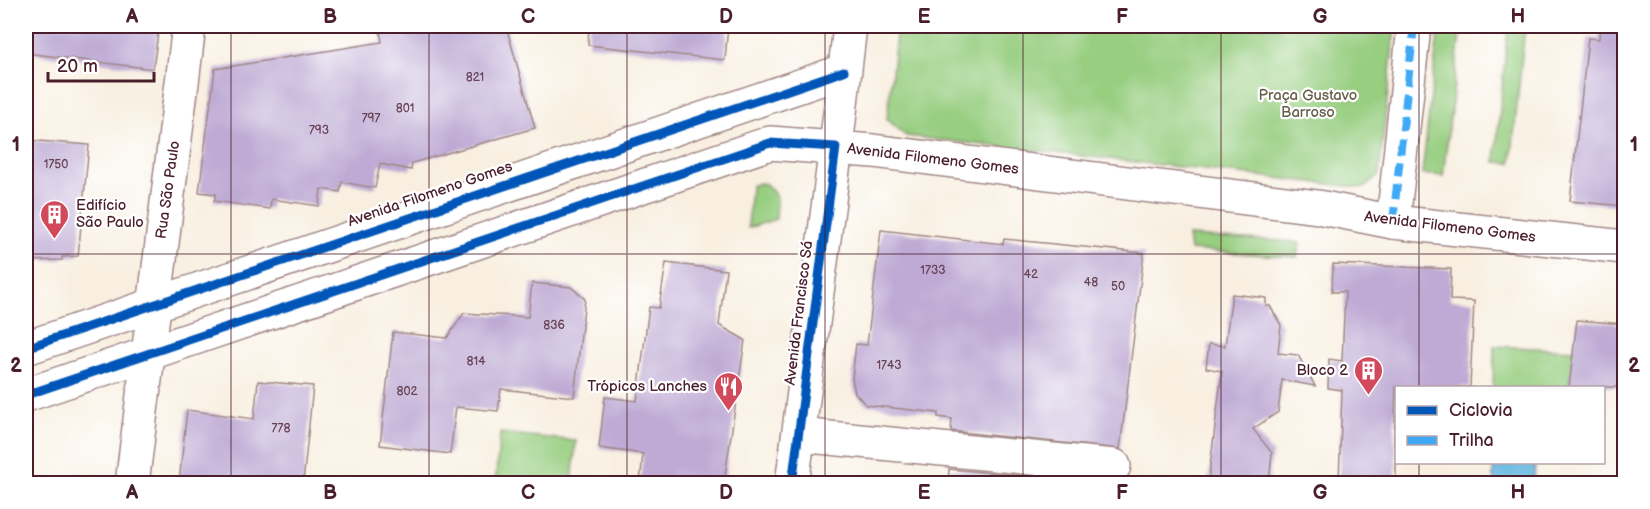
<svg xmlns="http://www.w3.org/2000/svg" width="1650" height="509" font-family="'Balsamiq Sans',sans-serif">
<rect width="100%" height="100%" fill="#fff"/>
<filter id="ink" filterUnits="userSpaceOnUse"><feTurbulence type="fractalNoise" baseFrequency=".0167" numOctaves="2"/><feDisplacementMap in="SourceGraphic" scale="12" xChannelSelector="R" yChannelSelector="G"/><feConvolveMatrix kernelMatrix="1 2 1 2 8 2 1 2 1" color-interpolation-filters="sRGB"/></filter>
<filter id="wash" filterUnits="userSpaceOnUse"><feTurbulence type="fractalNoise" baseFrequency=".008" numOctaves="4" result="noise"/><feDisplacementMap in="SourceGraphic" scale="24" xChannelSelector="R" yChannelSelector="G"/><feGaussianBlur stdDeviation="1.35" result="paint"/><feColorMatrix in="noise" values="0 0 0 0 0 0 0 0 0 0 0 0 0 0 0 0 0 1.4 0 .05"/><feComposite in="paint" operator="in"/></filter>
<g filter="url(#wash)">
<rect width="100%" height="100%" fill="#f8efe0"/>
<path fill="#97ce80" stroke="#707656" stroke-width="1.5" d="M 897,26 L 1395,26 L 1379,175 L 1364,188 L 906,136 L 887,119 Z
M 1439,26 L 1461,26 L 1443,176 L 1422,174 Z
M 1508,26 L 1525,26 L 1511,163 L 1495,162 Z
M 759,183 L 766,184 L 777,197 L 776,219 L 748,228 L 751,186 Z
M 1188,236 L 1300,242 L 1297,257 L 1190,250 Z
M 1494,346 L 1575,350 L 1568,387 L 1493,388 Z
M 500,433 L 576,441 L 572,483 L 495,483 Z"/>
<path fill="#62b6de" stroke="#566a84" stroke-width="1.5" d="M 1493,463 L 1535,463 L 1534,482 L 1497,483 L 1493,478 Z"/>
<g id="blocks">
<path fill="#beaad4" d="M 26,26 L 159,26 L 153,69 L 26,53 Z
M 379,26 L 506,26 L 535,128 L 412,163 L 411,170 L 380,164 L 375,188 L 342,182 L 340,192 L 321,189 L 319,206 L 271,199 L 270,209 L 214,201 L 216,194 L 199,192 L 215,69 L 382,42 Z
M 589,26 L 728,26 L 725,60 L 588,45 Z
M 1600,26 L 1624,26 L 1624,206 L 1570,201 L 1588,38 L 1599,39 Z
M 26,140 L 89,145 L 78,256 L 62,257 L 62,260 L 26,261 Z
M 881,230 L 1003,244 L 1004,239 L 1144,253 L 1120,449 L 951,431 L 952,419 L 938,417 L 938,413 L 866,405 L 855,393 L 852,378 L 856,344 L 867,345 Z
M 666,263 L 726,270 L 719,325 L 745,340 L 724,483 L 640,483 L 643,454 L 599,448 L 605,397 L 637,401 L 649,307 L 659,308 Z
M 1333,264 L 1451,269 L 1450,300 L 1474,301 L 1470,387 L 1396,387 L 1394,445 L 1396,445 L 1396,483 L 1339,483 L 1342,390 L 1328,388 L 1329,359 L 1342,361 L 1345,292 L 1332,292 Z
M 532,283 L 571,287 L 585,299 L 574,397 L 501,389 L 498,411 L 456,407 L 450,454 L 380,445 L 393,332 L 447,338 L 464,313 L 528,317 Z
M 1232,294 L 1266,298 L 1266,306 L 1270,306 L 1281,325 L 1278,353 L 1298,355 L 1315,386 L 1282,380 L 1278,412 L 1253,429 L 1272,453 L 1269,483 L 1208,483 L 1222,371 L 1206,368 L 1209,344 L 1225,346 Z
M 1577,320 L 1624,324 L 1624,387 L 1569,387 Z
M 258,381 L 313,386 L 303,483 L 179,483 L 187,410 L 254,419 Z
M 949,469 L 1100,483 L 948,483 Z"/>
</g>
</g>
<g filter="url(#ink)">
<use href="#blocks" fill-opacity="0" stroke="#a18786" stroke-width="1.5"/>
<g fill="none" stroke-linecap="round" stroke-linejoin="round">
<defs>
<path id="minor" d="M 1393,222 L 1414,26
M 799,435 L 1114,466
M 792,484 L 836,147"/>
<path id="tertiary" d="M 836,147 L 850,26
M 26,348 L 844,71
M 26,395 L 770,143 L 873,151 L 1318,207 L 1393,222 L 1624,247"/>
<path id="secondary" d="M 132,484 L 189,26"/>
</defs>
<use href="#minor" stroke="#a18786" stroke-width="36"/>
<use href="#tertiary" stroke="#a18786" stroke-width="36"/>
<use href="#secondary" stroke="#a18786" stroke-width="36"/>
<use href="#minor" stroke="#fff" stroke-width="33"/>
<use href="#tertiary" stroke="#fff" stroke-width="33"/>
<use href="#secondary" stroke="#fff" stroke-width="33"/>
<path stroke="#3fa9f5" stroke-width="8" stroke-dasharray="15 8" stroke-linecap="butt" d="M 1393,222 L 1414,26"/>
<defs>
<path id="cycleway" d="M 26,348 L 844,71
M 26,395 L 770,143 L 836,147 L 792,484"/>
</defs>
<use href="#cycleway" stroke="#fff" stroke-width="13"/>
<use href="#cycleway" stroke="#0057b8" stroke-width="9"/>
</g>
</g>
<path fill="none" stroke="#4a1f2b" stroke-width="1.5" stroke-opacity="0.55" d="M 231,26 L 231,484M 429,26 L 429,484M 627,26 L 627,484M 825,26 L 825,484M 1023,26 L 1023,484M 1221,26 L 1221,484M 1419,26 L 1419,388M 26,254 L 1624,254M 1419,462 L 1419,484"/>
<defs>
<symbol id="building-pin" viewBox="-11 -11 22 30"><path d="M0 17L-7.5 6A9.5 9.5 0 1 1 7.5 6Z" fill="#d1495b" stroke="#fff"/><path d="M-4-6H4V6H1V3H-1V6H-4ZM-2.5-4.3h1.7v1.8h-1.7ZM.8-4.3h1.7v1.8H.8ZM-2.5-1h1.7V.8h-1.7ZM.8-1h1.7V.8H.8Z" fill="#fff"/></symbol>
<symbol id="restaurant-pin" viewBox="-11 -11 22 30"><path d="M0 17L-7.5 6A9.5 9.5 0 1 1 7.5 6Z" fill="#d1495b" stroke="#fff"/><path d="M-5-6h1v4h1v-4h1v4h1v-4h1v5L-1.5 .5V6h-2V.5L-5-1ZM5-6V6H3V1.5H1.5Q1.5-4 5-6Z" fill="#fff"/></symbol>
</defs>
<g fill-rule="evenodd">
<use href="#building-pin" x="38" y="198" width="33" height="45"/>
<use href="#building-pin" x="1352" y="354" width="33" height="45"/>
<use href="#restaurant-pin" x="712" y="370" width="33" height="45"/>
</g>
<g text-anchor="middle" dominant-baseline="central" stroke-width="4.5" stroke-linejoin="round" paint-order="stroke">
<g font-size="12" fill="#674255">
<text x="475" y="77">821</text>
<text x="405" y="108">801</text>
<text x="371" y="118">797</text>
<text x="319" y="130">793</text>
<text x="56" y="164">1750</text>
<text x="933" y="270">1733</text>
<text x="1031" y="274">42</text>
<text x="1091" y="282">48</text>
<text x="1118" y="286">50</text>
<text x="554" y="325">836</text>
<text x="476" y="361">814</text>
<text x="889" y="365">1743</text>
<text x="407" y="391">802</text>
<text x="281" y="428">778</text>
</g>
<g font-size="15" fill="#655c49" stroke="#fff">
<text x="1308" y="95">Praça Gustavo<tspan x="1308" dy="17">Barroso</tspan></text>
</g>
<g font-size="15" fill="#4a1f2b" stroke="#fff">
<text transform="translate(933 159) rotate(7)">Avenida Filomeno Gomes</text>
<text transform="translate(168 190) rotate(-82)">Rua São Paulo</text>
<text transform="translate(430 194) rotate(-19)">Avenida Filomeno Gomes</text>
<text transform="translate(1450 227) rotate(7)">Avenida Filomeno Gomes</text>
<text transform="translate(799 313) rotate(-83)">Avenida Francisco Sá</text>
</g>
<g font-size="15" fill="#4a1f2b" stroke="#fff" text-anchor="end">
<text x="76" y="205" text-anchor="start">Edifício<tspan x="76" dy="17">São Paulo</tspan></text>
<text x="1348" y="370">Bloco 2</text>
<text x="707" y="386">Trópicos Lanches</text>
</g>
</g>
<rect width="1650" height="509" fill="none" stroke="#fff" stroke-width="66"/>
<rect x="1395" y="386" width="210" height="78" fill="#ffffff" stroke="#b7a5aa" stroke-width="1.5"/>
<rect x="1407" y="406" width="30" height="9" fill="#0057b8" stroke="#b7a5aa" stroke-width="1.5"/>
<text x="1449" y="416" font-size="18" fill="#4a1f2b">Ciclovia</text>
<rect x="1407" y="436" width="30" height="9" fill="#3fa9f5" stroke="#b7a5aa" stroke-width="1.5"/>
<text x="1449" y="446" font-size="18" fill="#4a1f2b">Trilha</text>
<path d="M48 72v9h106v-9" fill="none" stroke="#4a1f2b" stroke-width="3"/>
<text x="57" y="72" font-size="18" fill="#4a1f2b" stroke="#ffffff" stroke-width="4.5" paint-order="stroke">20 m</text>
<rect x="33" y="33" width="1584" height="443" fill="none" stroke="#4a1f2b" stroke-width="2"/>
<g font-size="20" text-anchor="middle" font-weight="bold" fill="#4a1f2b">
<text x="132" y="23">A</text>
<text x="330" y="23">B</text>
<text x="528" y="23">C</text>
<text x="726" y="23">D</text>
<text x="924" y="23">E</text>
<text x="1122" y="23">F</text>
<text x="1320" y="23">G</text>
<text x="1518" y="23">H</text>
<text x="16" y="151">1</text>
<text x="1634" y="151">1</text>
<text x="16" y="372">2</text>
<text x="1634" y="372">2</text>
<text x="132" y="499">A</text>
<text x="330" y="499">B</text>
<text x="528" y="499">C</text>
<text x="726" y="499">D</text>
<text x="924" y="499">E</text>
<text x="1122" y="499">F</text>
<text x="1320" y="499">G</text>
<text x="1518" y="499">H</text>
</g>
</svg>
